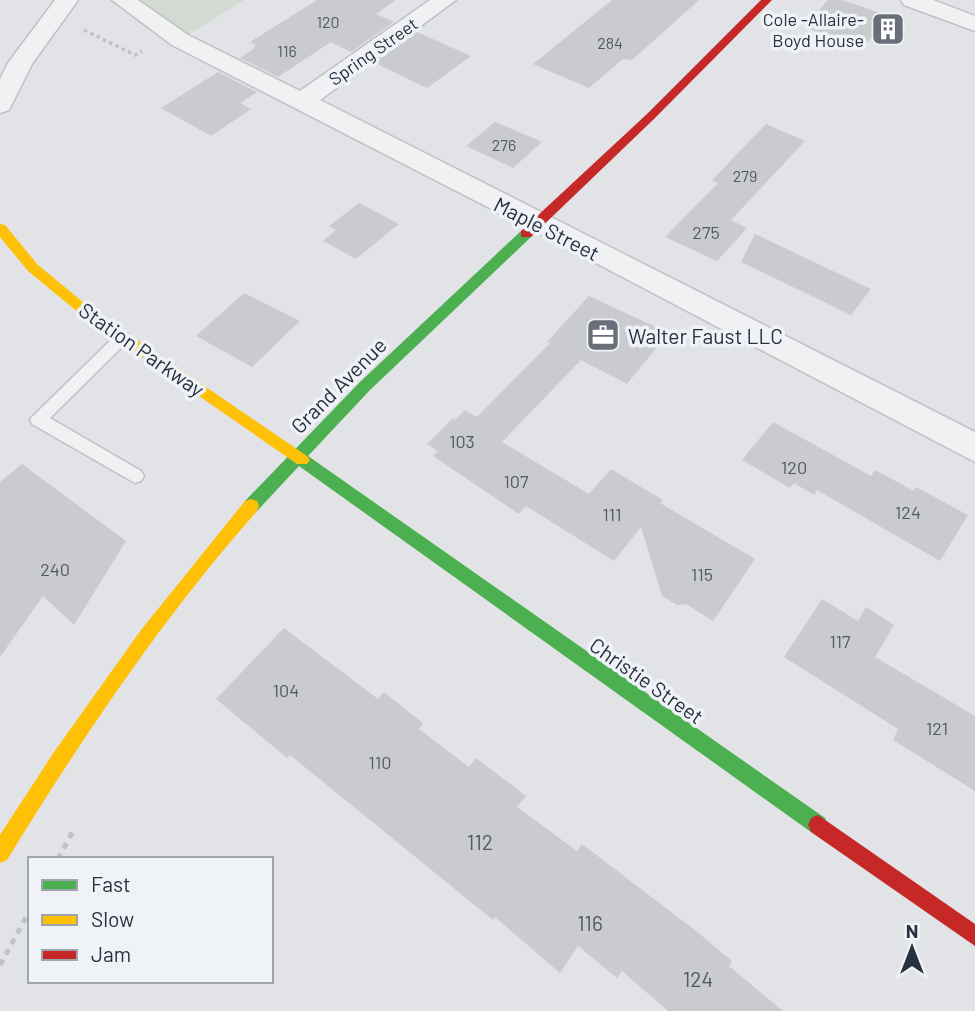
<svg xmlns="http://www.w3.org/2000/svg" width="975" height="1011" font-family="Barlow,sans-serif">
<rect width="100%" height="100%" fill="#e1e3e6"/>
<path fill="#d2dad2" d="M 123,0 L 244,0 L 180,40 Z"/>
<path fill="#cacbce" d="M 317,0 L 396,0 L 376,14 L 394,22 L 351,52 L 331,42 L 278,77 L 240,58 L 255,48 L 253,47 L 256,45 L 250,42 Z
M 612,0 L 699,0 L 632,60 L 623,59 L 589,88 L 533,64 Z
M 828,0 L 842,0 L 889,16 L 866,44 L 844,36 L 841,40 L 804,27 Z
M 417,32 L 471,56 L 427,88 L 375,63 Z
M 218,72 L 257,92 L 240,103 L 251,109 L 211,136 L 161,108 Z
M 495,122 L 533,138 L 542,142 L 513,168 L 466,146 Z
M 766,124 L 805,141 L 731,220 L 747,228 L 717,261 L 665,237 L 718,183 L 712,180 Z
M 359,203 L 399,224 L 356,259 L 323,241 L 336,230 L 329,226 Z
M 755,234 L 871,289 L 851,315 L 741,262 Z
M 244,293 L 300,321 L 252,367 L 196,336 Z
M 589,296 L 658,328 L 647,342 L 658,346 L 627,384 L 581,360 L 502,442 L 589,494 L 611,469 L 663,500 L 660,503 L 755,559 L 713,621 L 686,604 L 677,605 L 662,596 L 641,527 L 614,561 L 526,506 L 519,514 L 433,456 L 438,451 L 427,444 L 453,418 L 455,420 L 465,410 L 477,417 L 550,343 L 547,342 Z
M 773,422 L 871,476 L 875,470 L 914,491 L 916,487 L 968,515 L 940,561 L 817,490 L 814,495 L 794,483 L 790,488 L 742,460 Z
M 22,464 L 126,541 L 74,625 L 43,596 L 0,657 L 0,482 Z
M 822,599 L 858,621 L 866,607 L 894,625 L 875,657 L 975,716 L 975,791 L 893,740 L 898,729 L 784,657 Z
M 284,628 L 378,699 L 384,692 L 423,723 L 419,729 L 469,767 L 476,758 L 526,796 L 517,807 L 577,851 L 582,844 L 696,931 L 732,961 L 729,966 L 783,1011 L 668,1011 L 622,971 L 617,978 L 578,946 L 560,973 L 495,917 L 493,920 L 290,755 L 287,758 L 216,699 Z"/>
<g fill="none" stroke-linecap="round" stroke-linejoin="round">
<defs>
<path id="lane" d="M 123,331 L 131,337 L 128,341 L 50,418 L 141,471 L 144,476 L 141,481 L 135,483 L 32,424 L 30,419 L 118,333 Z"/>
<path id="street" d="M 55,0 L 78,0 L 32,64 L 9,110 L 0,113 L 0,79 L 8,63 Z
M 112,0 L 138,0 L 188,35 L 300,91 L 430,0 L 456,0 L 320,100 L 975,432 L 975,462 L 552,240 L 172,45 Z
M 901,0 L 933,0 L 975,16 L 975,31 L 904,5 Z"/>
</defs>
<use href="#lane" stroke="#bfc1c4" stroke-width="3"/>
<use href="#street" stroke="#bfc1c4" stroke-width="3"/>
<path stroke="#c0c1c7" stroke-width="3.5" stroke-dasharray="3.5 3.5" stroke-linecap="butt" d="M 84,30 L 135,55 L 142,51"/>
<path stroke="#c0c1c7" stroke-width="5" stroke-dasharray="6 6" stroke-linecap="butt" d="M 58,859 L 74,829
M 0,965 L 30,910"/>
<use href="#lane" fill="#f1f1f3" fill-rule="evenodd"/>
<use href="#street" fill="#f1f1f3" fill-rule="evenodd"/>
<path fill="#4caf50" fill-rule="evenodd" d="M 526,230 L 532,234 L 531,237 L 370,390 L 308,456 L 825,818 L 828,825 L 825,832 L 818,835 L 811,832 L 299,466 L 257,511 L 245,511 L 243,506 L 245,501 L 360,382 L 521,231 Z"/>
<path fill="#ffc107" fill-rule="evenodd" d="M 0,224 L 5,225 L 38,265 L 89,307 L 307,456 L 310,460 L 307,464 L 297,464 L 79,313 L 28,271 L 0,237 Z
M 251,499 L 257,501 L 259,506 L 257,511 C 162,618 82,738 7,860 L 0,863 L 0,835 L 54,752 L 141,630 L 245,501 Z"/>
<path fill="#c62828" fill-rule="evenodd" d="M 761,0 L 772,0 L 655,118 L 531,237 L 521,237 L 521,231 L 647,114 Z
M 818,815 L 975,924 L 975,946 L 811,832 L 808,825 L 811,818 Z"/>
</g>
<defs>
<symbol id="building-square" viewBox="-11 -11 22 22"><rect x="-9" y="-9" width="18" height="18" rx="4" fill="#696f79" stroke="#eff2f6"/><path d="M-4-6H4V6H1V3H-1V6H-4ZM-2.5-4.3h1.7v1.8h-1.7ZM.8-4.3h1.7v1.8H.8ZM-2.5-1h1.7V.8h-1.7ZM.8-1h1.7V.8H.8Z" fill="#fff"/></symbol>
<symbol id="office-square" viewBox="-11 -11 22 22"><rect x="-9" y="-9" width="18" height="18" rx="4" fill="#696f79" stroke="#eff2f6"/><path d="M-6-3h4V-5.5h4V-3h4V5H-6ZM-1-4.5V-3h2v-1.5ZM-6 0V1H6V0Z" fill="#fff"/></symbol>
</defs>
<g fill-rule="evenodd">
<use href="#building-square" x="869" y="10" width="38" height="38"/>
<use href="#office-square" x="584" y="316" width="38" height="38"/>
</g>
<g text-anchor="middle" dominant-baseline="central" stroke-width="7" stroke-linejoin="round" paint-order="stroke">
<g font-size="16" fill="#525864">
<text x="328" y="21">120</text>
<text x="610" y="42">284</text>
<text x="287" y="50">116</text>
<text x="504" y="144">276</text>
<text x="745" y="175">279</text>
</g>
<g font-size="18" fill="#29303f" stroke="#eff2f6" text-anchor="end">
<text x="864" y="19">Cole -Allaire-<tspan x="864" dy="21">Boyd House</tspan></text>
</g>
<g font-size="18" fill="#29303f" stroke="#eff2f6">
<text transform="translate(373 51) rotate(-35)">Spring Street</text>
</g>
<g font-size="18" fill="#525864">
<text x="706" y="232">275</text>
<text x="462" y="441">103</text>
<text x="794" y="467">120</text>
<text x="516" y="481">107</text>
<text x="908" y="512">124</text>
<text x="612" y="514">111</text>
<text x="55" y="569">240</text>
<text x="702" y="574">115</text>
<text x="840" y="641">117</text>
<text x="286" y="690">104</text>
<text x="937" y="728">121</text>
<text x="380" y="762">110</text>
</g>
<g font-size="21" fill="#29303f" stroke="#eff2f6">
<text transform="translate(547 228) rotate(27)">Maple Street</text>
<text transform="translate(142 349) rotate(35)">Station Parkway</text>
<text transform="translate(338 385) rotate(-45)">Grand Avenue</text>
<text transform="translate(647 680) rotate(35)">Christie Street</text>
</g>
<g font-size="21" fill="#29303f" stroke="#eff2f6" text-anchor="start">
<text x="628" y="335">Walter Faust LLC</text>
</g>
<g font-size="21" fill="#525864">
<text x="480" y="841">112</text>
<text x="590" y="922">116</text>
<text x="698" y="978">124</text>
</g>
</g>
<rect x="28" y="857" width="245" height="126" fill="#eff2f6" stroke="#a0a4ad" stroke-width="2"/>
<rect x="42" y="880" width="35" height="10" fill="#4caf50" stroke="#a0a4ad" stroke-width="2"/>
<text x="91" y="892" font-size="21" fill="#29303f">Fast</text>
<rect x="42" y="915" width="35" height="10" fill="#ffc107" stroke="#a0a4ad" stroke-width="2"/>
<text x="91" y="927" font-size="21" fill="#29303f">Slow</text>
<rect x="42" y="950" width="35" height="10" fill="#c62828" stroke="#a0a4ad" stroke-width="2"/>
<text x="91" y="962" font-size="21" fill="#29303f">Jam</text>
<g transform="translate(912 948)" stroke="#eff2f6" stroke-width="5" paint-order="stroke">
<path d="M0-5L12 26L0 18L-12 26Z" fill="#29303f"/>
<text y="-10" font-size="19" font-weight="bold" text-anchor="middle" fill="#29303f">N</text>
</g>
</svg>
